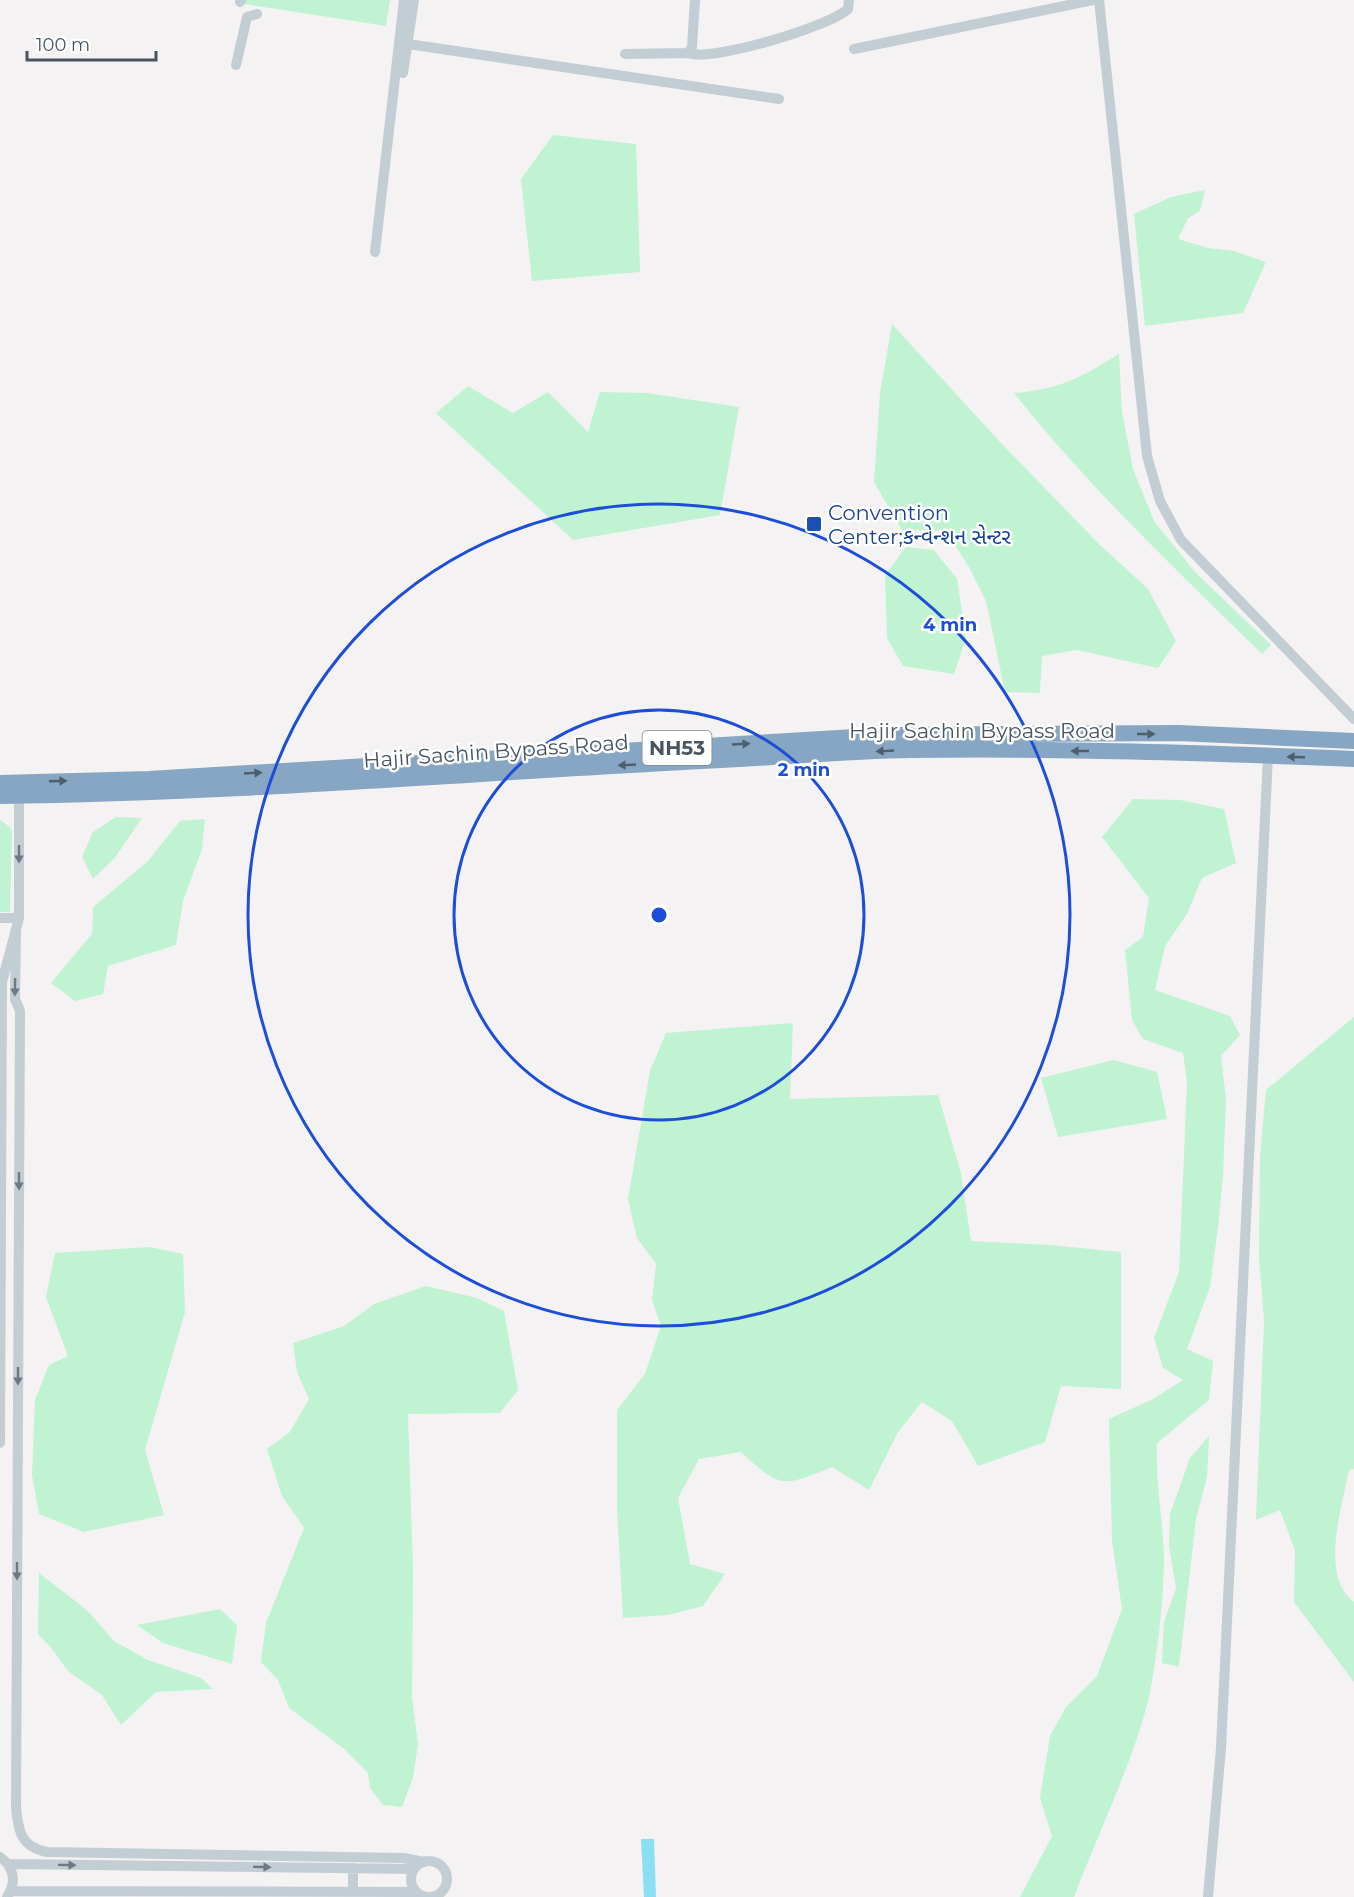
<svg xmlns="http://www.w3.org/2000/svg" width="1354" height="1897" font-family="Montserrat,'Noto Sans Gujarati',sans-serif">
<rect width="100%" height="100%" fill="#f4f2f2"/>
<path fill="#c0f3d2" d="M 245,0 L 390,0 L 386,26 L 245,4 Z
M 553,135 L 636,144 L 640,272 L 532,281 L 521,179 Z
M 1205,190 L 1200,211 L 1188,218 L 1178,239 L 1208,248 L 1234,251 L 1266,262 L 1243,313 L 1145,326 L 1134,214 L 1171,197 Z
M 892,324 L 1000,442 L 1100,545 L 1148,589 L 1176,641 L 1158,668 L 1077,650 L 1042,656 L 1040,693 L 1005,692 L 986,601 L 969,567 L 945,530 L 902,530 L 874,482 L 880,393 Z
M 1119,354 L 1122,412 L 1133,469 L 1154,521 L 1195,572 L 1271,645 L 1262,654 C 1176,570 1089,487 1014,393 C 1061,389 1080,378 1119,354 Z
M 468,386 L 513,413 L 548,392 L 588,432 L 600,392 L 647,393 L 739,407 L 720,515 L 573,540 L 436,413 Z
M 906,547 L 934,550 L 957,579 L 966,639 L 954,674 L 903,666 L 887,638 L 885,575 Z
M 1133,799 L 1180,800 L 1224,809 L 1236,863 L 1202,878 L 1187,914 L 1165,946 L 1155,990 L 1230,1016 L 1240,1035 L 1221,1056 L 1226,1099 L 1223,1176 L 1218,1227 L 1210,1287 L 1187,1349 L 1213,1361 L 1209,1400 L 1157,1443 C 1155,1484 1164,1524 1164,1565 C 1163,1604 1157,1659 1149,1697 C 1133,1763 1098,1833 1074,1897 L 1020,1897 L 1052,1836 L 1040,1798 L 1050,1736 L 1066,1707 L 1097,1676 L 1122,1609 L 1112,1541 L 1109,1419 L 1153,1399 L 1183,1380 L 1163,1368 L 1154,1338 L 1179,1272 L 1187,1082 L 1183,1053 L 1143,1039 L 1132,1020 L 1125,950 L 1143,937 L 1149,898 L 1102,837 Z
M 116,817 L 142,818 L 114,859 L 93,879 L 82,857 L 93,832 Z
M 205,819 L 202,849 L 183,901 L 176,945 L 108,966 L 103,994 L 75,1001 L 51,983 L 92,934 L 93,907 L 148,861 L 180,821 Z
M 0,820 L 10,827 L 12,833 L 10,912 L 0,912 Z
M 1354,1017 L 1354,1469 L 1349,1470 C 1342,1507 1319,1576 1354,1602 L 1354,1682 L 1294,1602 L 1295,1550 L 1280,1510 L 1256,1520 L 1264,1320 L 1259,1258 L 1260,1157 L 1266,1090 Z
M 793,1023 L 790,1099 L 938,1095 L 961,1173 L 971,1241 L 1050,1245 L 1121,1252 L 1121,1389 L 1061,1386 L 1045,1442 L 978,1466 L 952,1421 L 922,1402 L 898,1432 L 869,1490 L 832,1467 C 783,1487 781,1489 741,1452 L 699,1459 L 678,1498 L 690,1564 L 725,1574 L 703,1606 L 668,1615 L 623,1618 L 617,1509 L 617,1410 L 645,1374 L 661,1326 L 652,1300 L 656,1264 L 637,1238 L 628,1199 L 650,1071 L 666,1033 Z
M 1114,1060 L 1157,1072 L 1167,1119 L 1058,1137 L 1041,1078 Z
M 150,1247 L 183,1254 L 185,1312 L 145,1450 L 164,1515 L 84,1532 L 39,1514 L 32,1475 L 35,1400 L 49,1365 L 68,1356 L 46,1297 L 55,1253 Z
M 426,1286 L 477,1298 L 504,1311 L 518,1390 L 500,1413 L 408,1414 L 413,1570 L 412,1697 L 418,1744 L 413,1778 L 402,1807 L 383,1805 L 370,1788 L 368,1773 L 343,1748 L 289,1708 L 278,1680 L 261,1662 L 266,1623 L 304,1528 L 282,1496 L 267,1449 L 290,1432 L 309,1399 L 297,1372 L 293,1343 L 344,1326 L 374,1304 Z
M 1209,1436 L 1207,1477 L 1196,1519 L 1179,1667 L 1162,1663 L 1164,1622 L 1176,1588 L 1169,1546 L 1170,1514 L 1190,1458 Z
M 39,1573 L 87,1610 L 114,1641 L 148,1660 L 201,1678 L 213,1689 L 156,1692 L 121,1725 L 102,1695 L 68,1671 L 52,1649 L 38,1634 Z
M 220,1609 L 237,1625 L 232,1664 L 163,1643 L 137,1625 Z"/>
<path fill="#8ae0f2" d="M 641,1839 L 654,1839 L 656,1897 L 644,1897 Z"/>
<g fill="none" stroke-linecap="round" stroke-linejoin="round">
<path stroke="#c2cdd4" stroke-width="10" d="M 1099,0 L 1147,456 L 1160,501 L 1181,540 L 1354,719
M 240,2 L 241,0
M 408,44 L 779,99
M 854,49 L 1093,0
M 688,53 C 711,62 829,27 848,9 L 849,0
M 625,54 L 688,53 L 692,47 L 695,0
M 236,65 L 247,17 L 257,14
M 403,73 L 414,0
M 375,252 L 404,0
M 0,918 L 19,918
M 16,929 L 15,999 L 20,1011 L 16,1807 C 18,1831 21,1847 47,1852 L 404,1858 L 424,1862
M 0,1443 L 2,982 L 19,918 L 19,796
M 0,1857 C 14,1867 17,1882 7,1897
M411 1879a18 18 0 1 1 36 0a18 18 0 1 1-36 0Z
M 9,1864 L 414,1869
M 12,1891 L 416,1892
M 353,1891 L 353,1868
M 1208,1897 L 1221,1748 L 1268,755"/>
<path stroke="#87a6c3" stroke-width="16" d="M 0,783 L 149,779 L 889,735 L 1179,733 L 1354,741
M 0,796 C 241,793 481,772 721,760 C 784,757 848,751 911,750 C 1059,748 1207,753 1354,759"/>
</g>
<defs><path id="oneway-solid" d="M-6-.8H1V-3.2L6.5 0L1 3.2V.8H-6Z" transform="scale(1.5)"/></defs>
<g fill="#4e5e6b">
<use href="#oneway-solid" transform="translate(1146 734)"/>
<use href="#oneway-solid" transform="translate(741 744) rotate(-3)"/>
<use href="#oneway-solid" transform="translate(885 751) rotate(177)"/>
<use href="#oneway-solid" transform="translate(1080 751) rotate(-180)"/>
<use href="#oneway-solid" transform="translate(1296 757) rotate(-178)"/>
<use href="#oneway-solid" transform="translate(627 765) rotate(177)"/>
<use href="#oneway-solid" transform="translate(253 773) rotate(-3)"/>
<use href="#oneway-solid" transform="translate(58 781) rotate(-2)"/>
</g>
<g fill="#6d7a84">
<use href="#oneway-solid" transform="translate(19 854) rotate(90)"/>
<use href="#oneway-solid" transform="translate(15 987) rotate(91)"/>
<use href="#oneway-solid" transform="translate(19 1181) rotate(90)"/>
<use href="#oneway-solid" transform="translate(18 1376) rotate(90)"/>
<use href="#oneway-solid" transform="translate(17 1571) rotate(90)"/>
<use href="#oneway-solid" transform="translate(67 1865) rotate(1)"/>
<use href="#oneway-solid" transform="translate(262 1867) rotate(1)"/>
</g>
<g fill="none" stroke="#1d4ed8" stroke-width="3">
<circle cx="659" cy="915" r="205"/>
<circle cx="659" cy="915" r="411"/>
</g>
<rect fill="#1a4fb4" stroke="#fff" stroke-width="2" x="806" y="516" width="16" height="16" rx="3"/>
<g text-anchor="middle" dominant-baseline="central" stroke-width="5" stroke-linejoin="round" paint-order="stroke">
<rect fill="#fff" stroke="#7f8990" stroke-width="1.5" x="642.5" y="731" width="69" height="34" rx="4.5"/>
<g font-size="20" font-weight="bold" fill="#485661">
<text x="677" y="748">NH53</text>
</g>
<g font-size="21" fill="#164399" stroke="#fff" text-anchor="start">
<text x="828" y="512">Convention<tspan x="828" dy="24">Center;કન્વેન્શન સેન્ટર</tspan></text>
</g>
<g font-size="21" fill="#485661" stroke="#fff">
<text x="982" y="730">Hajir Sachin Bypass Road</text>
<text transform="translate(496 751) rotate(-4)">Hajir Sachin Bypass Road</text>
</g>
</g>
<circle cx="659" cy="915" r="9" fill="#1d4ed8" stroke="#fff" stroke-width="3"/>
<g font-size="18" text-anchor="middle" font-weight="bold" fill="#1d4ed8" stroke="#fff" stroke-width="5" stroke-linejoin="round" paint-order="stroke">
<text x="950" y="631">4 min</text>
<text x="804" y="776">2 min</text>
</g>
<path d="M27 51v9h129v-9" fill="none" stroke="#485661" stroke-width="3"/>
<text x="36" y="51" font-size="18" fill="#485661" stroke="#ffffff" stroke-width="4.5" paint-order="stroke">100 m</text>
</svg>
